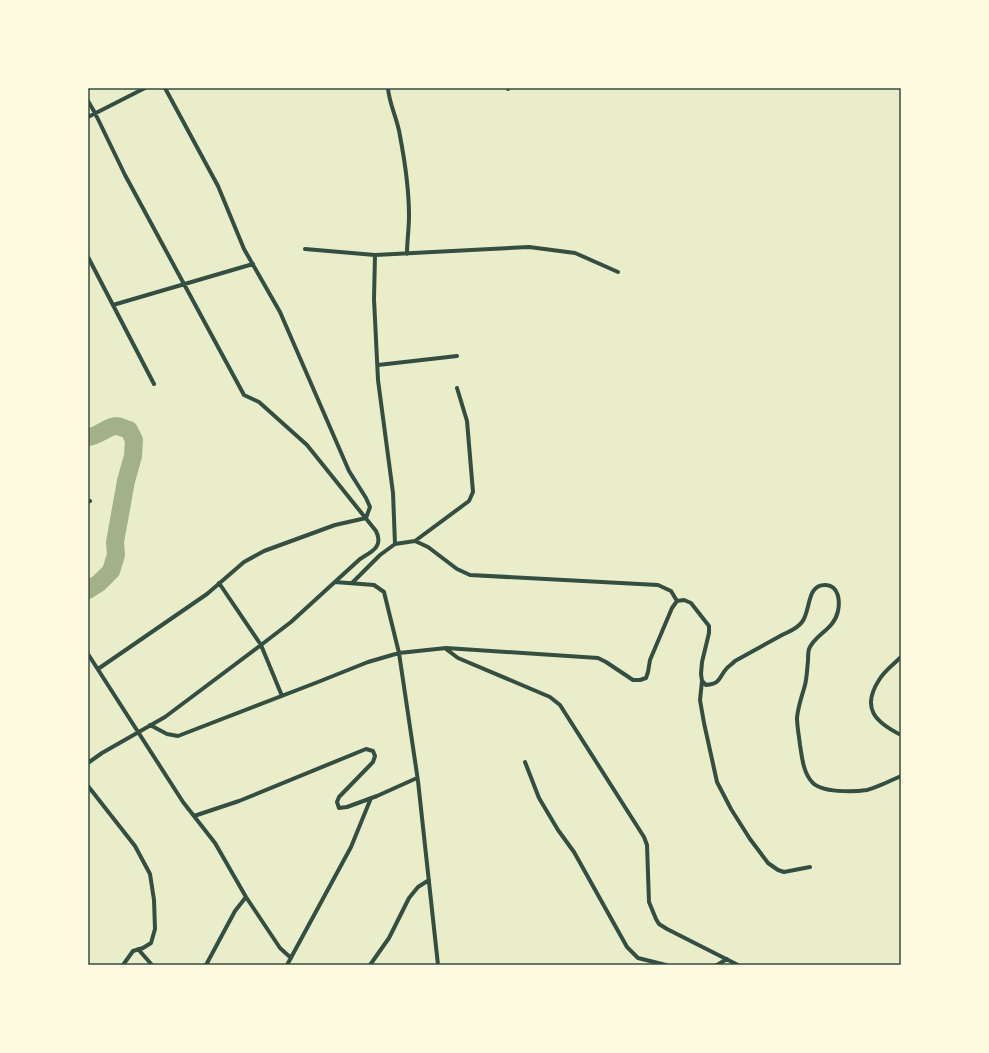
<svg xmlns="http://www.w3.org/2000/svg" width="989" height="1053" font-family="'IBM Plex Serif',serif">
<rect width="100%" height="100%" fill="#e9edc9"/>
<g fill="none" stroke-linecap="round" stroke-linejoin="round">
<path stroke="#a3b18a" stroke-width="18" d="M 88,437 C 97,437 108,426 116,426 C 120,426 125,429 129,430 L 134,440 L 133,456 L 126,481 L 115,542 L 116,555 L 111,571 L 99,583 L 88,590"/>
<path stroke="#344e41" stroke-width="4" d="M 388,88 C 389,104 398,120 400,136 C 405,162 409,190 409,216 C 409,229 407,241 407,254
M 508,89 L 508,88
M 88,101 L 95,113 L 125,175 L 244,395 L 259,402 L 307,445 L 376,531 C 384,547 371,552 360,559 L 291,622 L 261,645 L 165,717 L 102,753 L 88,763
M 88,117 L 145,88
M 305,249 L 375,255 L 529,247 L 575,253 L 618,272
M 375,255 L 374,299 L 378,380 L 393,493 L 395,544
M 88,257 L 154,384
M 113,305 L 253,264
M 378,365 L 457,356
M 88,502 L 90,501
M 415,541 L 469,501 L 473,492 L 467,421 L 457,388
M 335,582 L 374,585 L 384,592 L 399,653 L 418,781 L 438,965
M 219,583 L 261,645 L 282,696
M 352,583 L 380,555 L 395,544 L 415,541 L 428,547 L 457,569 L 470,575 L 658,585 L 671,591 L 677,601
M 446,649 L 458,658 L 550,697 L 560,705 L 644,837 L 647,845 L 649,902 L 656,919 L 659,924 L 667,929 L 738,965
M 88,654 L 183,802 L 215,843 L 246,897 L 280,948 L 291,958
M 901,657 C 894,664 884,671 879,680 C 861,708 875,722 901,735
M 98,669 L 207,594 L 244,562 L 264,551 L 335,525 L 366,518 L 370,507 L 366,498 L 349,471 L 280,312 L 244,249 L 218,186 L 165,88
M 702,681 L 700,700 L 704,723 L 717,782 L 731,809 L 750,839 L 768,863 L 778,870 L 784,872 L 810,867
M 150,725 L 167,734 L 178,736 L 318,682 L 368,662 L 399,653 L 446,648 L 598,658 L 606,662 L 633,680 L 640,680 L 646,678 L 648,672 L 650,660 L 672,608 L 677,601 L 684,600 L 691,603 L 709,626 L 709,633 L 702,662 L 701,674 L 702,681 L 706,685 C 722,683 718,678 727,668 C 729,666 732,664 735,661 C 751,652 766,644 782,635 C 790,631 797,629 802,622 C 811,611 806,584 826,585 C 839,586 840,601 838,611 C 834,630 815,634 809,649 C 808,653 808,657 808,661 C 807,669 807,677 805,685 C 802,696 798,706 797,718 C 797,726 799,736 800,745 C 802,757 803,772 812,782 C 821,793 854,792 867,790 C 876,788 892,780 901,776
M 525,762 L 539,798 L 558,830 L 574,852 L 627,947 L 638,958 L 666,965
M 88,786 L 135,846 L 150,874 L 154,900 L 155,929 L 151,943 L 143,948 L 133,951 L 123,965
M 194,816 L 239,801 L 366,749 L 373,751 L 375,756 L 373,762 L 339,797 L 337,802 L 339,808 L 347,807 L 377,796 L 417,778
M 138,949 L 152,965
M 206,965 L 235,911 L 246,897
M 287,965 L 351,847 L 371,798
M 370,965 L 389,938 L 409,898 L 418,887 L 429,880
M 716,965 L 717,965 L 727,959"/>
</g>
<rect width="989" height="1053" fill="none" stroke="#fefae0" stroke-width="178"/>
<rect x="89" y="89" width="811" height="875" fill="none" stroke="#344e41" stroke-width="1.5"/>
</svg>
